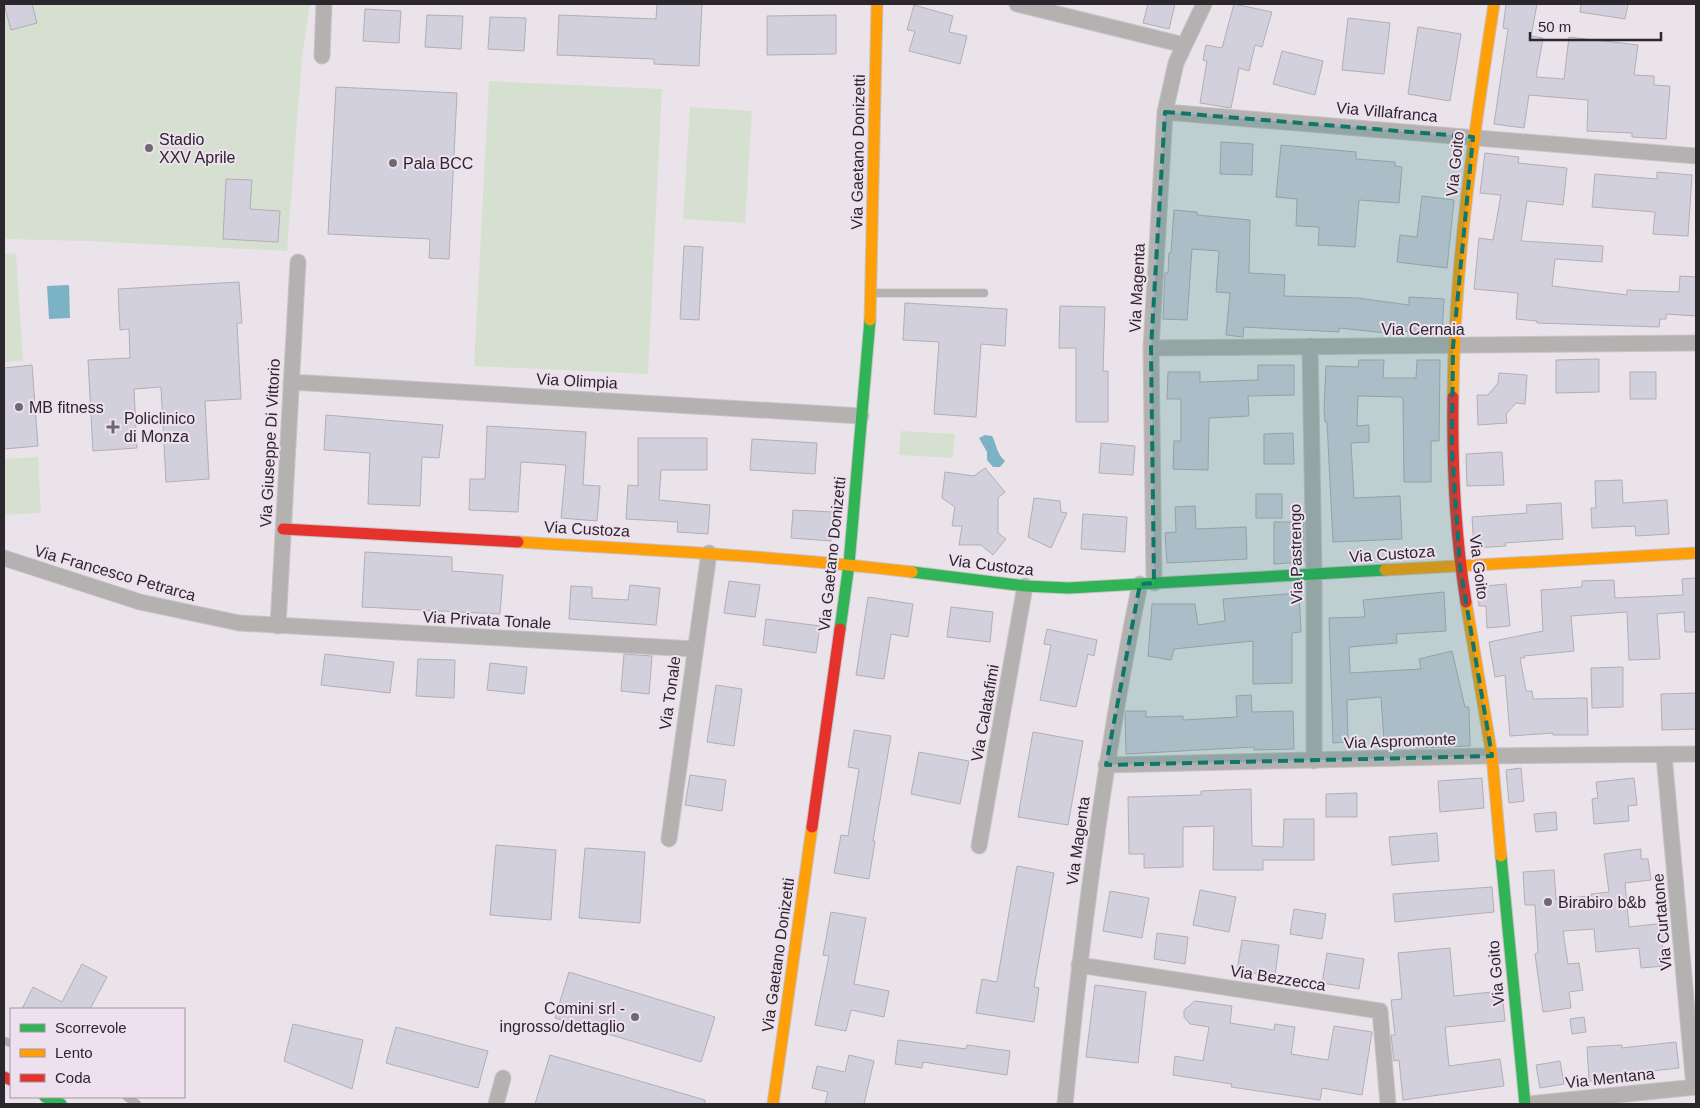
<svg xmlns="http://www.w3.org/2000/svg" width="1700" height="1108" font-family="Arial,sans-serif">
<rect width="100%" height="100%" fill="#eae4ea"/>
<path fill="#d6e0d0" d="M 4,4 L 310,4 L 302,57 L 287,251 L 86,241 L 4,239 Z
M 489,81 L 662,89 L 648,374 L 474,366 Z
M 690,107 L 752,111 L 745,223 L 683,219 Z
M 16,253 L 23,361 L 4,362 L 4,254 Z
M 901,431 L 955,434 L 953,458 L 899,455 Z
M 38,457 L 41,513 L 4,515 L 4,459 Z"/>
<path fill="#7cb2c5" d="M 69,285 L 70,318 L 49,319 L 47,286 Z
M 985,435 L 992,436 C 997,445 996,453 1005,461 L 1000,467 L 993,467 L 987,460 L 987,452 L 979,438 Z"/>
<path fill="#d3d0de" stroke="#b1aeb4" d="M 4,4 L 32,4 L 37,23 L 11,30 Z
M 657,4 L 702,4 L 699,66 L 654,64 L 654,59 L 557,55 L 559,15 L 656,19 Z
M 1148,4 L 1175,4 L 1169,29 L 1143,23 Z
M 1234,4 L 1272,12 L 1262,47 L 1255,45 L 1249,71 L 1239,68 L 1231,108 L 1200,103 L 1207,61 L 1203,60 L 1206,45 L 1222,48 Z
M 1506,4 L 1537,4 L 1531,36 L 1543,38 L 1536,77 L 1564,79 L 1569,37 L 1638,45 L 1634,75 L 1654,76 L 1654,85 L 1670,86 L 1666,139 L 1632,137 L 1632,133 L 1587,131 L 1588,100 L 1529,95 L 1524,128 L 1494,124 L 1508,29 L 1503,28 Z
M 1581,4 L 1628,4 L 1625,19 L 1580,12 Z
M 914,5 L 953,16 L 949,32 L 967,36 L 960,64 L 909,51 L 915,31 L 907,30 Z
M 365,9 L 401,11 L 399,43 L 363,41 Z
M 427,15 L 463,16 L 461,49 L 425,47 Z
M 836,15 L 836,54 L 767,55 L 767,16 Z
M 490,17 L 526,18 L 524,51 L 488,49 Z
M 1348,18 L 1390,23 L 1384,74 L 1342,70 Z
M 1418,27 L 1461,34 L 1450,101 L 1408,94 Z
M 1282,51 L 1323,61 L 1315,95 L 1273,84 Z
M 336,87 L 457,93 L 449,259 L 429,258 L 430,239 L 328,234 Z
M 1221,142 L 1253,144 L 1252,175 L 1220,174 Z
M 1281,145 L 1356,152 L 1356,159 L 1395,162 L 1395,166 L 1402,167 L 1399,203 L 1359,200 L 1355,247 L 1318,245 L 1319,227 L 1296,226 L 1297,199 L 1276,197 Z
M 1485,153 L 1519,157 L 1518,163 L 1567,168 L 1563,205 L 1527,201 L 1521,241 L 1603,246 L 1602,262 L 1555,259 L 1552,286 L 1627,295 L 1627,290 L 1679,292 L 1680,276 L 1696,277 L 1696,316 L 1666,314 L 1666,319 L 1660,319 L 1659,327 L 1537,323 L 1537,321 L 1516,319 L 1518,293 L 1474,289 L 1479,238 L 1493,240 L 1501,195 L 1480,193 Z
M 1657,172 L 1692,175 L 1688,236 L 1653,234 L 1655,212 L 1592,207 L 1595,174 L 1657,179 Z
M 226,179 L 252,180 L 250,209 L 280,211 L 278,242 L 223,239 Z
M 1422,196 L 1454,200 L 1447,268 L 1397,262 L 1400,235 L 1417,237 Z
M 1174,210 L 1197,212 L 1197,215 L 1250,220 L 1249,273 L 1285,275 L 1284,296 L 1357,298 L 1409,305 L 1409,297 L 1444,299 L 1442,334 L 1386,330 L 1386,333 L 1339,328 L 1339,332 L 1244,327 L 1243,337 L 1226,335 L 1230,293 L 1216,292 L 1219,251 L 1192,249 L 1187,320 L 1163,319 L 1165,273 L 1168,273 L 1169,253 L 1171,253 Z
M 684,246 L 703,247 L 699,320 L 680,319 Z
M 239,282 L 242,323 L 237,323 L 241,399 L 205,401 L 209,479 L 166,482 L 161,387 L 134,389 L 137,448 L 93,451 L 88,360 L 130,358 L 129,329 L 120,330 L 118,289 Z
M 905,303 L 1007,309 L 1005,346 L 981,344 L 976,417 L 934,414 L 939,342 L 903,340 Z
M 1060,306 L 1105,307 L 1103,371 L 1108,371 L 1108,422 L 1076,422 L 1076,348 L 1059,348 Z
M 1599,359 L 1599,392 L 1556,393 L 1556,360 Z
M 1359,360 L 1384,360 L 1383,378 L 1416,378 L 1417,360 L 1440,360 L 1439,441 L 1431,441 L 1431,482 L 1404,482 L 1403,399 L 1401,397 L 1358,396 L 1357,426 L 1369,425 L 1369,442 L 1351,443 L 1354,498 L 1400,496 L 1402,539 L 1333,542 L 1327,422 L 1325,422 L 1324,410 L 1326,366 L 1358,367 Z
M 32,365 L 38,446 L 4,449 L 4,368 Z
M 1258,365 L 1294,365 L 1294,395 L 1248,396 L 1249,416 L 1209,418 L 1208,470 L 1173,469 L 1174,441 L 1181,441 L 1181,399 L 1167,399 L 1168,372 L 1200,372 L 1200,382 L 1258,380 Z
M 1630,372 L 1656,372 L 1656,399 L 1630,399 Z
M 1499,373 L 1527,375 L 1525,404 L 1516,403 L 1506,414 L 1507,423 L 1478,425 L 1477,395 L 1488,395 L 1498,383 Z
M 326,415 L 443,425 L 439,458 L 422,457 L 420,506 L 368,504 L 370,453 L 324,450 Z
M 487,426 L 586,432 L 583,485 L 600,486 L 597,521 L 561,518 L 566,465 L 521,462 L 518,512 L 469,510 L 470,479 L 485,479 Z
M 1293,433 L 1294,464 L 1264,464 L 1264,434 Z
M 638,438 L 707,438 L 707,470 L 661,470 L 659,500 L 710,505 L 708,534 L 677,532 L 678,522 L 626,519 L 628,485 L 638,486 Z
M 752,439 L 817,443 L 815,474 L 750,470 Z
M 1101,443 L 1135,446 L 1133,475 L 1099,473 Z
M 1502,452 L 1504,485 L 1467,486 L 1466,454 Z
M 985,468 L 1005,492 L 998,498 L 998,533 L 1006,539 L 993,555 L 981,545 L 959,545 L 962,526 L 952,526 L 955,507 L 942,498 L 945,472 L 974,476 Z
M 1622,480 L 1623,503 L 1667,500 L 1669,534 L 1636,536 L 1635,526 L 1592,528 L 1591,508 L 1596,508 L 1595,481 Z
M 1256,494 L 1282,494 L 1282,518 L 1256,518 Z
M 1034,498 L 1060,501 L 1061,512 L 1067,513 L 1051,548 L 1028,537 Z
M 1561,503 L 1563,539 L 1505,543 L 1506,546 L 1474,548 L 1472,517 L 1527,513 L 1526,505 Z
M 1195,506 L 1196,529 L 1246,527 L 1247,559 L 1167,563 L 1165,533 L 1176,532 L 1175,507 Z
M 793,510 L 833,512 L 831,541 L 791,538 Z
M 1083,514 L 1127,517 L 1125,552 L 1081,549 Z
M 1274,522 L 1304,522 L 1304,562 L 1274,564 Z
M 365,552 L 452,557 L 452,571 L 503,575 L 500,614 L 362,607 Z
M 1696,578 L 1696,632 L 1685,632 L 1684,612 L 1657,614 L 1660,659 L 1629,660 L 1627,612 L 1571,616 L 1574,651 L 1524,656 L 1525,658 L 1520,658 L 1526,691 L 1532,691 L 1533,699 L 1587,698 L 1588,735 L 1553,735 L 1553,733 L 1510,736 L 1505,675 L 1495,677 L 1489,642 L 1543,631 L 1541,590 L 1582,587 L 1582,581 L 1614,580 L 1615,598 L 1683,595 L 1682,579 Z
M 729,581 L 760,585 L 755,617 L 724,613 Z
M 1506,584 L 1510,626 L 1487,628 L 1486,606 L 1479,606 L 1476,587 Z
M 630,585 L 660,588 L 656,625 L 569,619 L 571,586 L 592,587 L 592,598 L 628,600 Z
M 1444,592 L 1446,631 L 1396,634 L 1397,643 L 1349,647 L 1350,673 L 1421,669 L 1419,659 L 1452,651 L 1465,707 L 1469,707 L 1470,746 L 1416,748 L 1416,739 L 1384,741 L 1381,697 L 1347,700 L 1348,742 L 1333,743 L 1329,618 L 1365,617 L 1363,600 Z
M 1299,593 L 1301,632 L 1292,633 L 1292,683 L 1253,684 L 1253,641 L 1174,649 L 1171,660 L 1148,656 L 1152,604 L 1195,604 L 1198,625 L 1225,621 L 1223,599 Z
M 868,597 L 913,604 L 908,637 L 891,634 L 884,679 L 856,675 Z
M 951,607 L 993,612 L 990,642 L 947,637 Z
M 766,619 L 820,626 L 816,653 L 763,645 Z
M 1047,629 L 1097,640 L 1094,656 L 1088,654 L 1076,707 L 1040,700 L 1051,645 L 1044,644 Z
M 325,654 L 394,662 L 390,693 L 321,685 Z
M 624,654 L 652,656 L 649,694 L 621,691 Z
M 418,659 L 455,660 L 454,698 L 416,696 Z
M 490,663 L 527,667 L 524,694 L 487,690 Z
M 1623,667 L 1623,707 L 1592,708 L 1591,668 Z
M 716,685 L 742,689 L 734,746 L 707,742 Z
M 1696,693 L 1696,729 L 1662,730 L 1661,694 Z
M 1251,695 L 1252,712 L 1293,711 L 1294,749 L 1254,750 L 1254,747 L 1126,754 L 1125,711 L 1146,711 L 1146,717 L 1183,716 L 1183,720 L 1237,717 L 1236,696 Z
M 854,730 L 891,736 L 873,841 L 875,841 L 869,879 L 834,873 L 841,835 L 848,836 L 859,769 L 848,767 Z
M 1033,732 L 1083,741 L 1068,825 L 1018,817 Z
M 919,752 L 969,761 L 960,804 L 911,794 Z
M 1521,768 L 1524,801 L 1509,803 L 1506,770 Z
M 690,775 L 726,780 L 722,811 L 685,805 Z
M 1482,778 L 1484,808 L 1440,812 L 1438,781 Z
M 1634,778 L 1637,805 L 1628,806 L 1629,821 L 1594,824 L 1592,799 L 1598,798 L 1596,782 Z
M 1251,789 L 1252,846 L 1283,847 L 1284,819 L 1314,819 L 1314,860 L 1263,860 L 1263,870 L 1213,870 L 1214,826 L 1183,827 L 1183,867 L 1144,868 L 1144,854 L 1129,854 L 1128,797 L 1201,795 L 1201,791 Z
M 1357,793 L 1357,817 L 1326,817 L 1326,794 Z
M 1556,812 L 1557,830 L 1536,832 L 1534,814 Z
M 1437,833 L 1439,861 L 1392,865 L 1389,837 Z
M 496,845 L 556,850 L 551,920 L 490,915 Z
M 585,848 L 645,852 L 640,923 L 579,918 Z
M 1641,849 L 1641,859 L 1648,859 L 1651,880 L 1625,883 L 1629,927 L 1665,923 L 1667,941 L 1662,942 L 1664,966 L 1641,968 L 1639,948 L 1596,952 L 1594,929 L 1563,931 L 1568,964 L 1579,963 L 1583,990 L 1569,992 L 1571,1008 L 1543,1012 L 1535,954 L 1538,953 L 1535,905 L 1525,905 L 1523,872 L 1554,870 L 1556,899 L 1591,896 L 1591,894 L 1609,892 L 1604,854 Z
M 1017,866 L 1054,873 L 1034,987 L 1039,988 L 1034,1022 L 976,1013 L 982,979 L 997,982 Z
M 1492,887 L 1494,912 L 1395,922 L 1393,894 Z
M 1200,890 L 1236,897 L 1229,932 L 1193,925 Z
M 1110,891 L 1149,898 L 1142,938 L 1103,931 Z
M 1294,909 L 1326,914 L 1322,939 L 1290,934 Z
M 831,912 L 866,918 L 854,984 L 889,991 L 884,1017 L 851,1010 L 846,1031 L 815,1025 L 829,956 L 823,955 Z
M 1157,933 L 1188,937 L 1185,964 L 1154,959 Z
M 1242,940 L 1279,945 L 1275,976 L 1237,971 Z
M 1450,948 L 1454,996 L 1502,991 L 1505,1021 L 1445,1027 L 1449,1066 L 1500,1059 L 1504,1086 L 1403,1100 L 1399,1060 L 1394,1061 L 1391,1035 L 1395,1035 L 1391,1000 L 1402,999 L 1398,953 Z
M 1327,953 L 1364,959 L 1359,989 L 1322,983 Z
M 82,964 L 107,977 L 90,1009 L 22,1009 L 33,987 L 62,1002 Z
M 569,972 L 715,1017 L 701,1062 L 555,1018 Z
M 1095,985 L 1146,992 L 1138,1063 L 1086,1057 Z
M 1195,1001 L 1232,1006 L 1230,1023 L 1274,1030 L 1275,1024 L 1295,1027 L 1291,1054 L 1328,1060 L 1334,1026 L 1372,1032 L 1362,1095 L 1322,1088 L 1320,1100 L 1231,1087 L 1232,1084 L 1173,1075 L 1175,1056 L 1203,1061 L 1209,1027 L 1190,1024 L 1184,1017 L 1184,1010 Z
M 1584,1017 L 1586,1032 L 1572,1034 L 1570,1019 Z
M 293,1024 L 363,1040 L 352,1089 L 284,1061 Z
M 396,1027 L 488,1051 L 478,1088 L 386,1063 Z
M 898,1040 L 966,1049 L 967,1045 L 1010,1051 L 1007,1075 L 923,1062 L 922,1068 L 895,1064 Z
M 1676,1042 L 1679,1068 L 1624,1074 L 1624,1079 L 1589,1081 L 1587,1047 L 1622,1045 L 1622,1048 Z
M 550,1055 L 705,1100 L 705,1104 L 535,1104 Z
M 849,1055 L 874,1061 L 864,1104 L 825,1104 L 828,1092 L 812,1088 L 817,1066 L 845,1072 Z
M 1560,1061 L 1564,1084 L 1540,1088 L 1536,1065 Z"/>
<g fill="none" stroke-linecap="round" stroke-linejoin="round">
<defs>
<path id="lane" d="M 874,293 L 984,293
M 4,1041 L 11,1043
M 127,1097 L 137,1104"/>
<path id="street" d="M 1017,4 L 1184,45
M 322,56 L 324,4
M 1165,112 L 1696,156
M 1310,346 L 1314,576 L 1314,761
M 1151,348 L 1696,343
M 291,382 L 861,416
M 4,558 L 140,602 L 239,623 L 694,649
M 1154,583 L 1151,348 L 1165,112 L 1176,63 L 1204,4
M 278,626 L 298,262
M 1664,755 L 1694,1087
M 1106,765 L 1484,756 L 1696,754
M 669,839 L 709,553
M 979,846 L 1025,586
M 1079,965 L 1380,1011 L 1388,1104
M 496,1104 L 503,1078
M 1065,1104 C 1082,930 1104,756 1140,584
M 1528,1104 L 1696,1087"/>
<path id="fast" d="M 912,572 L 1025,586 L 1069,588 L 1385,570
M 840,629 L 849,564 L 870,320
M 1501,856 L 1525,1104
M 45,1097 L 61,1104"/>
<path id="slow" d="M 870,320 L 877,4
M 1453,397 C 1454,266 1474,134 1494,4
M 518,542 C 649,550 781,556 912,572
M 1385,570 L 1696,553
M 1466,602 L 1492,756 L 1501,856
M 773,1104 L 812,827"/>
<path id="jam" d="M 1453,397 C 1452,465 1455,534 1466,602
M 283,529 L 518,542
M 812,827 L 840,629
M 4,1077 L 11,1080"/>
</defs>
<use href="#lane" stroke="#c7c3c7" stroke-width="9"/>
<use href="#street" stroke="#c7c3c7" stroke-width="17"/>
<use href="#fast" stroke="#c7c3c7" stroke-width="13"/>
<use href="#slow" stroke="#c7c3c7" stroke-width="13"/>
<use href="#jam" stroke="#c7c3c7" stroke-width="13"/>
<use href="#lane" stroke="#b4b2b1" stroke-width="8"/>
<use href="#street" stroke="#b4b2b1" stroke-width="15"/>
<use href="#fast" stroke="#30b455" stroke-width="11"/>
<use href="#slow" stroke="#ff9f0a" stroke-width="11"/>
<use href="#jam" stroke="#e5322d" stroke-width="11"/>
</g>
<path fill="#0f766e" fill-opacity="0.2" stroke="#0f766e" stroke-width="4" stroke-dasharray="10 6" stroke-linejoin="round" d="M 1165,112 L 1473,137 L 1453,347 L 1452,450 L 1460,566 L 1492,756 L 1106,765 L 1140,584 L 1154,583 L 1151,348 Z"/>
<g fill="#6e696e" stroke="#eee0ee" stroke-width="2">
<circle cx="149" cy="148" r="5"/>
<circle cx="393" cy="163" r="5"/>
<circle cx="19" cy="407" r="5"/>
<path d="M110.5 419.5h5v5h5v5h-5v5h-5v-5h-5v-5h5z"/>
<circle cx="1548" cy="902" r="5"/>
<circle cx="635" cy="1017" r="5"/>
</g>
<g text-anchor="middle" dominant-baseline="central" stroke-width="4" stroke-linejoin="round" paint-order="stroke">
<g font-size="16" fill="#2c272c" stroke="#eee0ee">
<text transform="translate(1387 112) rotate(5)">Via Villafranca</text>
<text transform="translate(858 152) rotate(-89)">Via Gaetano Donizetti</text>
<text transform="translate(1455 164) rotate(-84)">Via Goito</text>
<text transform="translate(1137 288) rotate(-87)">Via Magenta</text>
<text x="1423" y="329">Via Cernaia</text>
<text transform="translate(577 381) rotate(3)">Via Olimpia</text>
<text transform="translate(270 443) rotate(-87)">Via Giuseppe Di Vittorio</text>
<text transform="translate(587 529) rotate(3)">Via Custoza</text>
<text transform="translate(832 554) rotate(-84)">Via Gaetano Donizetti</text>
<text transform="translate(1296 554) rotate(-91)">Via Pastrengo</text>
<text transform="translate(1392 554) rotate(-4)">Via Custoza</text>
<text transform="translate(991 565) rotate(7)">Via Custoza</text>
<text transform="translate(1479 567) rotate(83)">Via Goito</text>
<text transform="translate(115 573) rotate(16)">Via Francesco Petrarca</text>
<text transform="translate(487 620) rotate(3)">Via Privata Tonale</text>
<text transform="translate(670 693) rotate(-82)">Via Tonale</text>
<text transform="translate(985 713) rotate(-80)">Via Calatafimi</text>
<text transform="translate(1400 741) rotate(-2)">Via Aspromonte</text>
<text transform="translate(1078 841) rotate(-82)">Via Magenta</text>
<text transform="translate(1662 922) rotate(-95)">Via Curtatone</text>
<text transform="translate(778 955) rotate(-82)">Via Gaetano Donizetti</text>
<text transform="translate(1496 973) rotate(-95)">Via Goito</text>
<text transform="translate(1278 978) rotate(9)">Via Bezzecca</text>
<text transform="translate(1610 1078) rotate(-6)">Via Mentana</text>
</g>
<g font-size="16" fill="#2c272c" stroke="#eee0ee" text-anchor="start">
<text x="159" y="139">Stadio<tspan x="159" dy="18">XXV Aprile</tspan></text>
<text x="403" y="163">Pala BCC</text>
<text x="29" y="407">MB fitness</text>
<text x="124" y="418">Policlinico<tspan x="124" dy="18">di Monza</tspan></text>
<text x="1558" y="902">Birabiro b&amp;b</text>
<text x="625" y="1008" text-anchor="end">Comini srl -<tspan x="625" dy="18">ingrosso/dettaglio</tspan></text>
</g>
</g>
<rect width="1700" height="1108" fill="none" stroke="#2c272c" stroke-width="10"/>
<rect x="10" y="1008" width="175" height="90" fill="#eee0ee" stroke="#a096a0"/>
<rect x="20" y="1024" width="25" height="8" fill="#30b455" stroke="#a096a0"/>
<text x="55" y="1033" font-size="15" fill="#2c272c">Scorrevole</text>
<rect x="20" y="1049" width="25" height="8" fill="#ff9f0a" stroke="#a096a0"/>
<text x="55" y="1058" font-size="15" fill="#2c272c">Lento</text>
<rect x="20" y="1074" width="25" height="8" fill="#e5322d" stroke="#a096a0"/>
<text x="55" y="1083" font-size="15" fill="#2c272c">Coda</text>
<path d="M1530 32v8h131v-8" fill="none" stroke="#2c272c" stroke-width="2.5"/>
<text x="1538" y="32" font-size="15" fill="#2c272c" stroke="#eee0ee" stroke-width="4" paint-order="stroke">50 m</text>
</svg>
